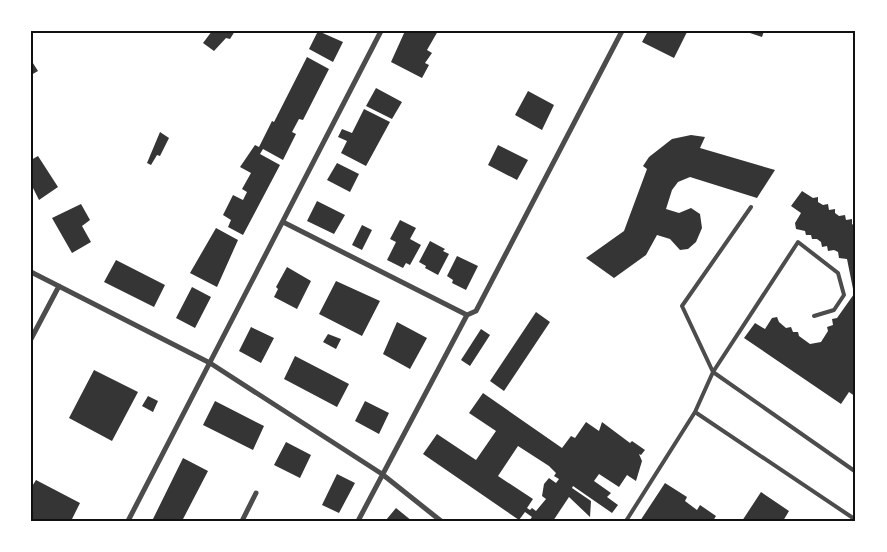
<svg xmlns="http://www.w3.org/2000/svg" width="887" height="552" font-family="'Varela Round',sans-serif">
<rect width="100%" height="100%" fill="#fff"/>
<path fill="#353535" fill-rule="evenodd" d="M 212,31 L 235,31 L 230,39 L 226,38 L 214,51 L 203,43 Z
M 318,31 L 343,42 L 333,62 L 309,49 Z
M 405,31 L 438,31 L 427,50 L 432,53 L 425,63 L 429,65 L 422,78 L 391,62 Z
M 648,31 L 685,31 L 687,32 L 674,58 L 642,42 Z
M 744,31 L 764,31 L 762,37 Z
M 307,57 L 329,69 L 303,120 L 299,119 L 292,132 L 296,134 L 283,160 L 263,149 L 260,154 L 280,165 L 243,235 L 228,227 L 231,220 L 223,215 L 233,195 L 243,200 L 247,192 L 242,189 L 251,173 L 240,167 L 255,145 L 259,147 L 272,121 L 274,122 Z
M 31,60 L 38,71 L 31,75 Z
M 376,88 L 402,102 L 392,119 L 366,106 Z
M 528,91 L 554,105 L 542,130 L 515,115 Z
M 364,109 L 390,122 L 366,166 L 341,153 L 347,141 L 338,137 L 342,129 L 352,133 Z
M 160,132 L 169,138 L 160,156 L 157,155 L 151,165 L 147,163 Z
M 691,135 L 705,137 L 700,148 L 775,170 L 757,198 L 690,177 L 678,182 L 672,190 L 666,209 L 679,213 L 691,208 L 700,214 L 702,228 L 696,242 L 688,249 L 680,250 L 670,239 L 657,235 L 646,255 L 614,278 L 586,258 L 624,231 L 647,169 L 643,166 L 649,157 L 672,139 Z
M 498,145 L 528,160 L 517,180 L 488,165 Z
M 38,156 L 58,187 L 39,200 L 31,184 L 31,160 Z
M 337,163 L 359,174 L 350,192 L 327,180 Z
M 802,191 L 813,198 L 818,197 L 818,202 L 823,205 L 828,204 L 829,210 L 835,209 L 835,213 L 839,216 L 845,215 L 846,220 L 852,219 L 852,224 L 856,227 L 856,397 L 849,392 L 841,404 L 744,338 L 755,323 L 765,329 L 772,318 L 777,317 L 779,322 L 786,328 L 791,327 L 793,332 L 798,332 L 799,336 L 810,344 L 821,342 L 828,331 L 827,327 L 833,325 L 832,319 L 837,318 L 854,294 L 847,259 L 839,258 L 838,252 L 834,250 L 828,251 L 827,246 L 822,247 L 821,242 L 817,239 L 812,239 L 811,235 L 806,235 L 805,231 L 796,229 L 795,223 L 801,213 L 791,206 Z
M 317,201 L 345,215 L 334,234 L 307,221 Z
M 81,204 L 90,220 L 82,226 L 91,242 L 72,253 L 52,218 Z
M 400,220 L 416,228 L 410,239 L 421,245 L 410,265 L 406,263 L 403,268 L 387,260 L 396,242 L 390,239 Z
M 362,225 L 372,230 L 362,250 L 352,245 Z
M 216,228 L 238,240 L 217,287 L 190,273 Z
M 430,241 L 445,249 L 443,251 L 449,254 L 438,275 L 425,268 L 426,266 L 419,262 Z
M 457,256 L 478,266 L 466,290 L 452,283 L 453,280 L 447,276 Z
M 116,260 L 165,285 L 154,307 L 104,282 Z
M 287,267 L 311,281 L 297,309 L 274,297 L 278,289 L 276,287 Z
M 336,281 L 380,301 L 362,336 L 319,314 Z
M 192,287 L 211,297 L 195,328 L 176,318 Z
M 536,312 L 550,322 L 504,391 L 490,381 Z
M 397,322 L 427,338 L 410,369 L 383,354 Z
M 251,327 L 274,338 L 261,363 L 239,351 Z
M 481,329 L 490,335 L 470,366 L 461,360 Z
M 328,334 L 341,339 L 336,349 L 323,342 Z
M 295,356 L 349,384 L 337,407 L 284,379 Z
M 94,370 L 138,392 L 112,441 L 69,418 Z
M 483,393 L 562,448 L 571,436 L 575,438 L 586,422 L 599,431 L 602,422 L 630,443 L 632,441 L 645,450 L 641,455 L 639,454 L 642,461 L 636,481 L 627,475 L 619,487 L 599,474 L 594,481 L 611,493 L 607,497 L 618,505 L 612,513 L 573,486 L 572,488 L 591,501 L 590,517 L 569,497 L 553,521 L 529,521 L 532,517 L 525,512 L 519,520 L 423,454 L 437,434 L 476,460 L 496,431 L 469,413 ZM 518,446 L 549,466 L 556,473 L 554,476 L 559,479 L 556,483 L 549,478 L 544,484 L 542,496 L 546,499 L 536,511 L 532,508 L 530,510 L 527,508 L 533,499 L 498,476 Z
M 148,396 L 158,401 L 153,412 L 142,406 Z
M 215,401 L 264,426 L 253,450 L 203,425 Z
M 365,401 L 389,413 L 379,434 L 355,421 Z
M 286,442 L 311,455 L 300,478 L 274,465 Z
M 183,458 L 208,471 L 182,521 L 152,521 Z
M 337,474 L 355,483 L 339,513 L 322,505 Z
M 36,480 L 80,503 L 71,521 L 31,521 L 31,488 Z
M 665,483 L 687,497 L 685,501 L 697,510 L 700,505 L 716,516 L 713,521 L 640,521 Z
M 761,492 L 789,511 L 783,521 L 742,521 Z
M 396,508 L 412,521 L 386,520 Z"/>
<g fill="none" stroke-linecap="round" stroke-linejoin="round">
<path stroke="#4c4c4c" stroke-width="4" d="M 814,316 L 834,310 L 844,295 L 838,273 L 798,242 L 713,372 L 856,472
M 695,412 L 856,520
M 626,521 L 695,412 L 713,372 L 682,306 L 751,207"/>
<path stroke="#4c4c4c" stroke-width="5" d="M 283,222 L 467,315
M 31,272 L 210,363 L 382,474 L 441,521
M 31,339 L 59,286
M 128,521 L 381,31
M 242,521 L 256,493
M 358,521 L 467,315 L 476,311 L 622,31"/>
</g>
<rect width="887" height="552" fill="none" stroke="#ffffff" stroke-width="65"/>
<rect x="32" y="32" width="822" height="488" fill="none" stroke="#111" stroke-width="2"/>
</svg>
